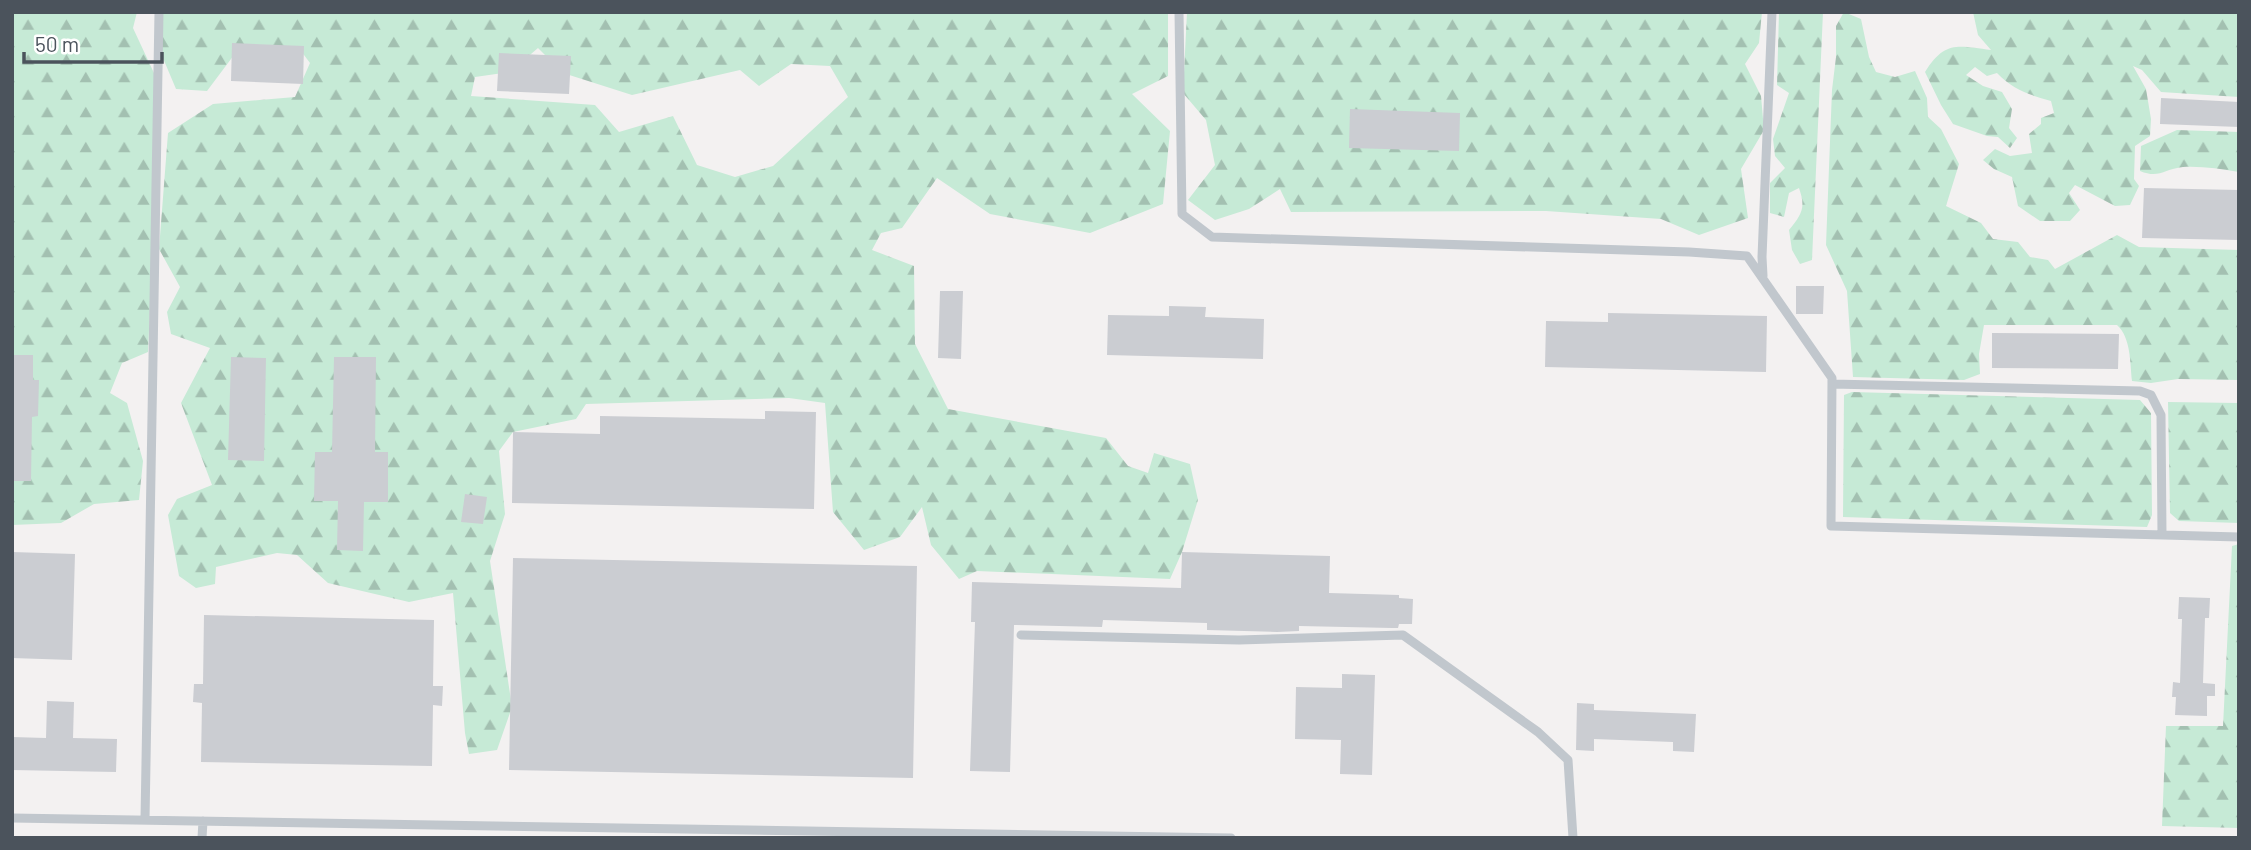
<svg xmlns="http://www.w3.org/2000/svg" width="2251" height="850" font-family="Barlow,sans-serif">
<defs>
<pattern id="forest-firs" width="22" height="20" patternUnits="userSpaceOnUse" patternTransform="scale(1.75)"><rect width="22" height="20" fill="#c6ead6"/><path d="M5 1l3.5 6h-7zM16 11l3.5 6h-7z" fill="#a3c0b1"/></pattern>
</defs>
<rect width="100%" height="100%" fill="#f3f1f1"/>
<path fill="url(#forest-firs)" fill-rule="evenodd" d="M 12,12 L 137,12 L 133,28 L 160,86 L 148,352 L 122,363 L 110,393 L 127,403 L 143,461 L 139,500 L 94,504 L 61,523 L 12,525 Z
M 162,12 L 1168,12 L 1168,76 L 1132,94 L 1170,131 L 1163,204 L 1090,233 L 990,214 L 937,178 L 902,228 L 881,233 L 872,250 L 914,266 L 915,344 L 948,409 L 1106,438 L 1128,466 L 1148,473 L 1154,453 L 1190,464 L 1198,500 L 1182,552 L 1170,579 L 977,571 L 959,579 L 931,545 L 922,507 L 900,537 L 864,550 L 833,512 L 825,403 L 789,398 L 586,404 L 576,419 L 513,432 L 499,451 L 505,514 L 490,561 L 512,707 L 497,750 L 469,754 L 465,733 L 453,593 L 409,602 L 328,583 L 297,555 L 277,553 L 216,567 L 215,584 L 196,588 L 179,576 L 168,515 L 177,499 L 212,485 L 181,403 L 210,348 L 171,334 L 167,312 L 180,287 L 159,249 L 168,133 L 213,104 L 295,97 L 310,63 L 298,47 L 240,47 L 207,91 L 176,89 L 160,51 ZM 538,48 L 563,73 L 632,95 L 740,70 L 759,86 L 791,64 L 830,66 L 848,97 L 773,166 L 735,177 L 697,165 L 673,116 L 619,132 L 595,105 L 471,96 L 475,77 L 510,72 Z
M 1187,12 L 1762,12 L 1759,43 L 1745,64 L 1761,96 L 1764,130 L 1741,169 L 1748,218 L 1699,235 L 1661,219 L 1546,211 L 1291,212 L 1280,189 L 1249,209 L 1215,220 L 1188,200 L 1215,165 L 1206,120 L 1183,93 Z
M 1779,12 L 1823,12 L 1812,260 L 1800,264 L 1792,250 L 1789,230 C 1802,214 1806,208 1799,188 L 1789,193 L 1784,217 L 1770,213 L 1770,183 L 1785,168 L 1775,156 L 1773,139 L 1789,93 L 1777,85 Z
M 1844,12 L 1861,19 L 1869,57 L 1876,72 L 1895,77 L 1915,71 L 1927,98 L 1928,117 L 1941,129 L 1959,164 L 1946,206 L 1981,223 L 1993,239 L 2018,242 L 2030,257 L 2048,260 L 2055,269 L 2117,235 L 2139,247 L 2239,250 L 2239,380 L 2178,379 L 2151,383 L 2132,381 C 2130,362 2131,338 2117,325 L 1984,325 L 1979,354 L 1980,374 L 1964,380 L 1853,377 L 1847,291 L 1826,245 L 1832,90 L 1836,57 L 1836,26 Z
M 1973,12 L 2239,12 L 2239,97 L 2161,92 L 2142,70 L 2133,66 L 2146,89 L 2151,119 L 2150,136 L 2135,146 L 2134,179 L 2139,186 L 2130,205 L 2115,206 L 2075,185 L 2069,193 L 2080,210 L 2070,221 L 2040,221 L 2018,206 L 2012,177 L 1994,169 L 1983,160 L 1995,149 L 2010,156 L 2032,153 L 2029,134 L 2041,124 L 2041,118 L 2054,113 L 2051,101 C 2030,95 2013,90 1997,73 L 1987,76 L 1975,67 L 1966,75 L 1983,86 L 2002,92 L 2012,109 L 2009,128 L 2017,138 L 2010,148 L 1998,137 L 1987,136 L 1953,124 L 1941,105 L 1925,72 C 1945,40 1958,46 1991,50 L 1978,35 Z
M 2177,130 L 2239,132 L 2239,172 C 2220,169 2202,166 2183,167 C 2164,169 2159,179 2140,171 L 2141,146 Z
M 1852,392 L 2140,400 L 2151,413 L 2152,515 L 2147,527 L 1843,517 L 1844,395 Z
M 2168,402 L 2239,403 L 2239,523 L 2179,521 L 2170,513 Z
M 2239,544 L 2239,828 L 2162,826 L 2166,726 L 2223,726 L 2232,546 Z"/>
<path fill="#cbcdd2" d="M 232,43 L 304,46 L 303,84 L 231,81 Z
M 499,53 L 571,56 L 569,94 L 497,91 Z
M 2161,98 L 2239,102 L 2239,127 L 2160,124 Z
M 1350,109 L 1460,113 L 1459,151 L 1349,148 Z
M 2144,188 L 2239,190 L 2239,240 L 2142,238 Z
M 1796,286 L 1824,286 L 1823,314 L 1796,314 Z
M 940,291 L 963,291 L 961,359 L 938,358 Z
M 1169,306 L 1206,307 L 1205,317 L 1264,319 L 1263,359 L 1107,355 L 1108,315 L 1169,316 Z
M 1608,313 L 1767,316 L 1766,372 L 1545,367 L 1546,321 L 1608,322 Z
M 1992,333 L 2119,334 L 2118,369 L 1992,368 Z
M 12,355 L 33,355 L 33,380 L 39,380 L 38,416 L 32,417 L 31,481 L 12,481 Z
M 231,357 L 266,358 L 264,461 L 228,460 Z
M 334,357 L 376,357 L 375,452 L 388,452 L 388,502 L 364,502 L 363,551 L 337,550 L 338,501 L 314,501 L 315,452 L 332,452 Z
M 765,411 L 816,412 L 814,509 L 512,503 L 513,432 L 600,434 L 600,416 L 765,419 Z
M 465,494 L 487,497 L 483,524 L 461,522 Z
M 12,552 L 75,554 L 72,660 L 12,658 Z
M 1182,552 L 1330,556 L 1329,593 L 1399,595 L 1399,598 L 1413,599 L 1412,624 L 1399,624 L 1398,628 L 1392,628 L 1299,626 L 1299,631 L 1277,632 L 1207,630 L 1207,623 L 1103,620 L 1102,627 L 1014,625 L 1010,772 L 970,771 L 975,622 L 971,622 L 972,582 L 1181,588 Z
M 513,558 L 917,566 L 913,778 L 509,770 Z
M 2179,597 L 2210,598 L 2209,618 L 2205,618 L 2203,683 L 2215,684 L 2215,696 L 2207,696 L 2207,716 L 2175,715 L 2176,697 L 2172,697 L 2173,682 L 2180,683 L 2182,619 L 2178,619 Z
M 204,615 L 434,620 L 433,686 L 443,686 L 442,706 L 433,705 L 432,766 L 201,762 L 202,703 L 193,702 L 194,684 L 203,684 Z
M 1342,674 L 1375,675 L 1372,775 L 1340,774 L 1341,740 L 1295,739 L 1296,687 L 1342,688 Z
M 47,701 L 74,702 L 73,738 L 117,739 L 116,772 L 12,770 L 12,737 L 46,738 Z
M 1577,703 L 1594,704 L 1594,710 L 1696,714 L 1694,752 L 1673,751 L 1673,742 L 1594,739 L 1594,751 L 1576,750 Z"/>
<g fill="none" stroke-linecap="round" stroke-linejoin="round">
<path stroke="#c1c7cd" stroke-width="9" d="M 1179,12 L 1182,214 L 1212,237 L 1689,252 L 1747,256 L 1832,378 L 1831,526 L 2239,537
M 1763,276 L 1762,257 L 1772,12
M 1832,384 L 2140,391 L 2151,395 L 2161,415 L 2162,535
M 1021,635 L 1239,640 L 1403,635 L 1538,732 L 1568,760 L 1573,838
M 12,818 L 1231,838
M 145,820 L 159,12
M 202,838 L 203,821"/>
</g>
<rect width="2251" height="850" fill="none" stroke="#4b535c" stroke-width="28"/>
<path d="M24 52v10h138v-10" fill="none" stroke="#4b535c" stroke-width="3.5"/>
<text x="35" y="52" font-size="21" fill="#4b535c" stroke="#ffffff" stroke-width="5" paint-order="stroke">50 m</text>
</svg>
